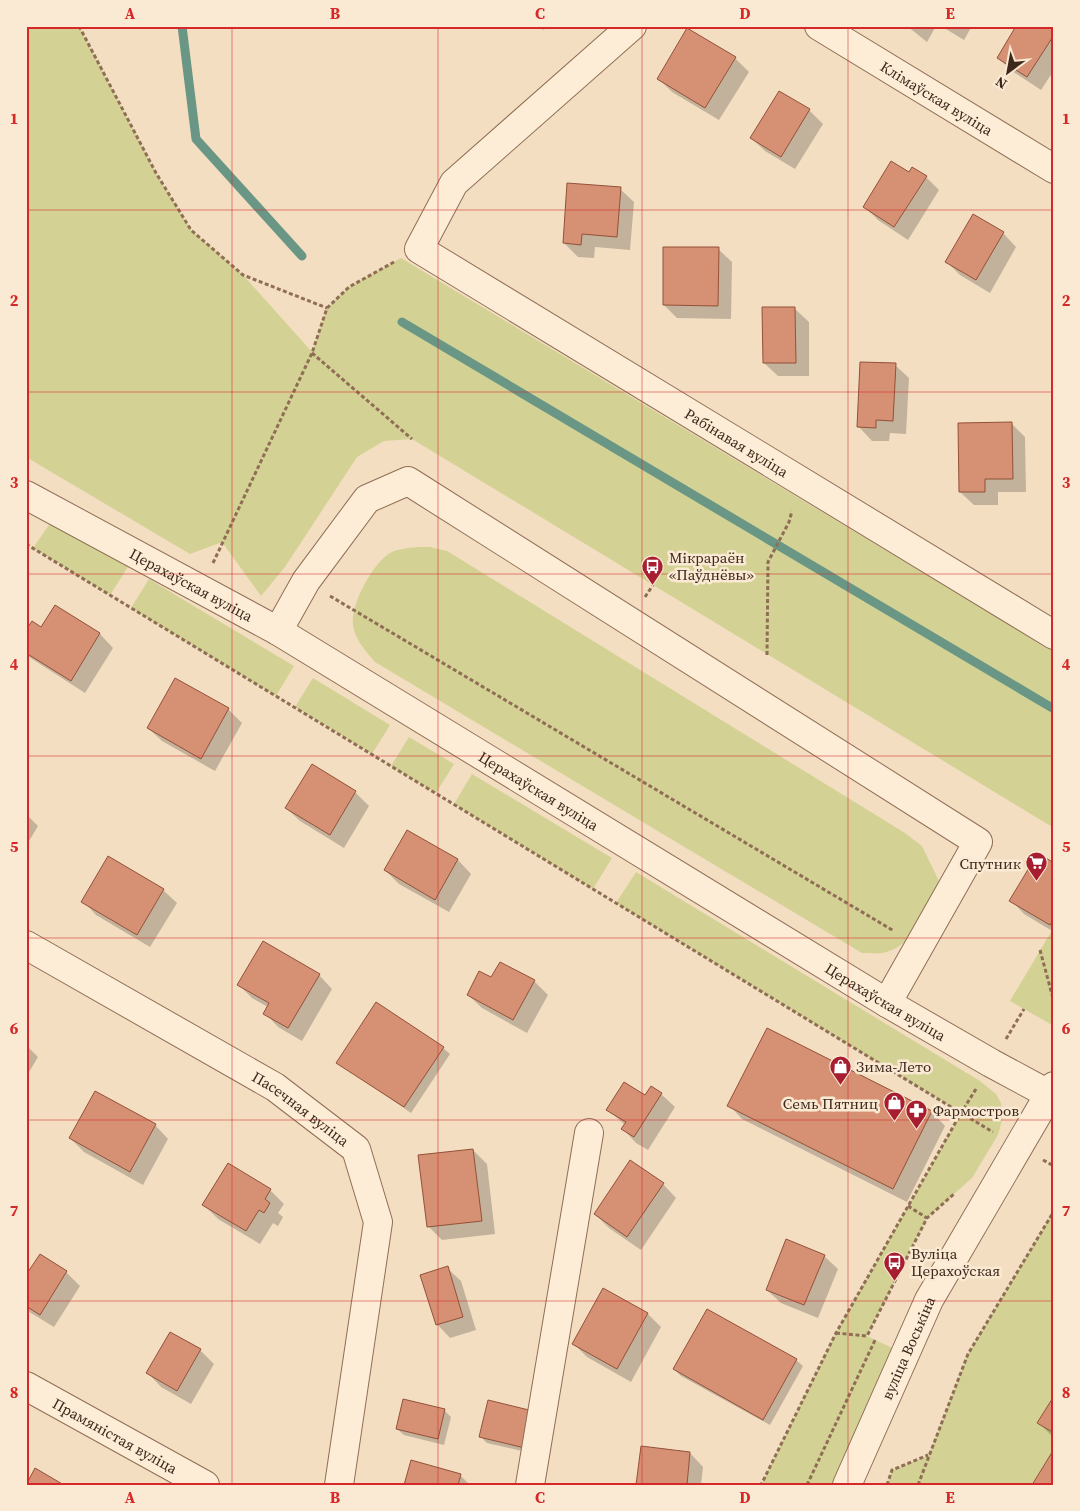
<svg xmlns="http://www.w3.org/2000/svg" width="1080" height="1511" font-family="'Source Serif 4',serif">
<rect width="100%" height="100%" fill="#f3dec2"/>
<path fill="#d3d294" d="M 26,26 L 79,26 L 156,173 L 191,230 L 243,275 L 312,352 L 327,308 L 349,287 L 401,258 L 1054,652 L 1054,828 L 412,439 L 384,441 L 357,457 L 285,567 L 261,596 L 222,542 L 190,554 L 26,457 Z
M 51,522 L 128,567 L 110,595 L 33,548 Z
M 417,547 L 430,547 L 447,551 L 905,833 L 922,846 L 939,881 C 929,907 914,948 882,953 C 876,954 868,953 862,953 L 375,662 C 367,653 358,643 354,630 C 347,610 371,567 387,555 C 395,549 407,548 417,547 Z
M 149,579 L 294,666 L 276,696 L 131,608 Z
M 313,678 L 390,725 L 372,754 L 295,707 Z
M 409,737 L 454,764 L 436,793 L 391,766 Z
M 472,774 L 612,858 L 593,889 L 454,804 Z
M 636,872 L 980,1081 L 996,1094 L 1001,1103 L 1003,1116 L 998,1135 L 972,1178 L 927,1218 L 867,1336 L 905,1354 L 847,1485 L 761,1485 L 836,1333 L 961,1113 L 616,903 Z
M 1054,927 L 1054,1026 L 1010,1001 Z
M 1054,1211 L 1054,1396 L 1037,1423 L 1054,1433 L 1054,1449 L 1032,1485 L 887,1485 L 892,1470 L 929,1455 L 968,1354 Z"/>
<path fill="#0003" d="M 536,26 L 546,26 L 544,30 Z
M 907,26 L 936,26 L 927,42 Z
M 941,26 L 972,26 L 964,40 Z
M 1054,28 L 1054,70 L 1041,90 L 1012,71 L 998,58 Z
M 735,58 L 749,72 L 719,120 L 672,92 L 658,78 Z
M 809,110 L 823,124 L 795,169 L 765,151 L 751,138 Z
M 909,174 L 926,177 L 939,190 L 908,240 L 878,220 L 864,206 Z
M 620,189 L 634,202 L 630,250 L 595,247 L 594,258 L 578,257 L 564,243 Z
M 1003,233 L 1016,247 L 990,293 L 960,275 L 947,262 Z
M 718,249 L 732,262 L 731,319 L 677,318 L 664,305 Z
M 795,309 L 809,322 L 809,376 L 778,376 L 764,363 Z
M 895,365 L 909,378 L 906,434 L 890,433 L 889,441 L 872,441 L 859,427 Z
M 1012,424 L 1025,437 L 1026,492 L 998,492 L 998,505 L 974,505 L 960,492 Z
M 55,606 L 100,634 L 113,648 L 85,693 L 26,655 L 26,632 L 41,629 Z
M 175,680 L 228,709 L 242,723 L 215,771 L 162,741 L 148,728 Z
M 312,766 L 355,792 L 369,806 L 344,848 L 300,821 L 286,808 Z
M 26,814 L 38,826 L 26,846 Z
M 407,832 L 458,860 L 471,874 L 449,912 L 399,884 L 385,870 Z
M 1054,864 L 1054,932 L 1024,914 L 1011,900 Z
M 163,890 L 177,903 L 150,947 L 96,915 L 83,901 Z
M 319,975 L 332,989 L 302,1041 L 278,1027 L 265,1013 L 268,1007 L 252,998 L 239,985 Z
M 492,979 L 534,981 L 548,995 L 527,1033 L 482,1008 L 468,995 Z
M 767,1029 L 932,1112 L 945,1126 L 907,1202 L 742,1119 L 729,1105 Z
M 26,1045 L 38,1057 L 26,1077 Z
M 443,1048 L 450,1054 L 411,1113 L 338,1063 Z
M 661,1094 L 675,1107 L 648,1150 L 636,1143 L 623,1129 L 625,1125 L 608,1110 Z
M 155,1125 L 168,1139 L 143,1185 L 84,1152 L 70,1138 Z
M 473,1150 L 487,1164 L 495,1234 L 442,1240 L 428,1226 Z
M 228,1165 L 270,1190 L 284,1204 L 278,1213 L 283,1217 L 278,1226 L 273,1223 L 260,1244 L 218,1219 L 204,1205 Z
M 663,1184 L 676,1198 L 641,1250 L 609,1228 L 595,1214 Z
M 824,1256 L 838,1269 L 818,1318 L 781,1303 L 767,1290 Z
M 447,1268 L 461,1281 L 476,1330 L 450,1338 L 437,1324 Z
M 66,1272 L 80,1286 L 54,1327 L 26,1310 L 26,1278 Z
M 604,1289 L 648,1314 L 661,1327 L 631,1382 L 587,1357 L 574,1344 Z
M 200,1350 L 214,1364 L 191,1404 L 161,1387 L 148,1373 Z
M 796,1360 L 803,1366 L 770,1425 L 681,1376 L 674,1369 Z
M 1054,1399 L 1054,1438 L 1039,1423 Z
M 444,1410 L 451,1417 L 444,1445 L 404,1435 L 397,1429 Z
M 533,1412 L 531,1453 L 487,1443 L 481,1437 Z
M 690,1453 L 703,1467 L 701,1485 L 638,1485 Z
M 460,1475 L 470,1485 L 405,1485 Z"/>
<g fill="none" stroke-linecap="round" stroke-linejoin="round">
<path stroke="#6a9685" stroke-width="9" d="M 182,26 L 196,139 L 302,256
M 402,322 L 1054,709"/>
</g>
<path fill="#d69073" stroke="#935139" d="M 1016,26 L 1054,26 L 1054,35 L 1027,77 L 997,58 Z
M 687,28 L 736,57 L 705,108 L 657,79 Z
M 779,91 L 810,109 L 781,157 L 750,138 Z
M 891,161 L 909,172 L 912,167 L 927,176 L 894,227 L 863,207 Z
M 567,183 L 621,187 L 617,237 L 582,234 L 581,245 L 563,243 Z
M 973,214 L 1004,232 L 976,280 L 945,262 Z
M 663,247 L 719,247 L 718,306 L 663,305 Z
M 762,307 L 795,307 L 796,363 L 763,363 Z
M 860,362 L 896,363 L 893,421 L 876,420 L 876,428 L 857,427 Z
M 1012,422 L 1013,479 L 985,479 L 985,492 L 959,492 L 958,423 Z
M 55,605 L 100,633 L 71,681 L 26,653 L 26,630 L 32,621 L 41,627 Z
M 175,678 L 229,708 L 201,759 L 147,728 Z
M 312,764 L 356,791 L 330,835 L 285,808 Z
M 407,830 L 458,859 L 435,900 L 384,870 Z
M 1038,853 L 1054,863 L 1054,918 L 1050,925 L 1009,901 Z
M 108,856 L 164,889 L 137,935 L 81,902 Z
M 263,941 L 320,974 L 288,1028 L 263,1014 L 269,1003 L 237,985 Z
M 500,962 L 535,980 L 513,1020 L 467,995 L 479,971 L 491,977 Z
M 376,1002 L 444,1047 L 404,1107 L 336,1063 Z
M 767,1028 L 932,1111 L 893,1189 L 727,1106 Z
M 624,1082 L 645,1095 L 651,1086 L 662,1093 L 634,1137 L 621,1129 L 626,1122 L 606,1110 Z
M 95,1091 L 156,1124 L 130,1172 L 69,1138 Z
M 473,1149 L 482,1221 L 427,1227 L 418,1155 Z
M 630,1160 L 664,1183 L 627,1237 L 594,1214 Z
M 228,1163 L 271,1189 L 265,1199 L 270,1203 L 264,1213 L 259,1210 L 246,1231 L 202,1205 Z
M 786,1239 L 825,1255 L 804,1305 L 766,1290 Z
M 40,1254 L 67,1271 L 40,1315 L 26,1306 L 26,1275 Z
M 448,1266 L 463,1317 L 436,1325 L 420,1275 Z
M 603,1288 L 648,1313 L 617,1369 L 572,1344 Z
M 707,1309 L 797,1359 L 763,1420 L 673,1369 Z
M 170,1332 L 201,1349 L 177,1391 L 146,1373 Z
M 1054,1396 L 1054,1433 L 1037,1423 Z
M 403,1399 L 445,1409 L 438,1439 L 396,1429 Z
M 488,1400 L 533,1411 L 525,1448 L 479,1437 Z
M 641,1446 L 690,1452 L 687,1485 L 636,1485 Z
M 1054,1449 L 1054,1485 L 1032,1485 Z
M 411,1460 L 461,1474 L 458,1485 L 404,1485 Z
M 35,1468 L 64,1485 L 26,1485 Z"/>
<g fill="none" stroke-linecap="round" stroke-linejoin="round">
<defs>
<g id="minor">
<path id="s1" d="M 632,26 L 454,183 L 419,249 L 1054,635"/>
<path id="s2" d="M 819,26 L 1054,169"/>
<path id="s3" d="M 26,495 L 278,631 L 887,1003 L 991,1063 L 1054,1097"/>
<path d="M 278,631 L 306,581 L 367,499 L 408,481 L 978,842 L 887,1003"/>
<path id="s4" d="M 26,945 L 275,1087 L 356,1149 L 378,1222 L 339,1485"/>
<path id="s5" d="M 26,1386 L 205,1485"/>
<path d="M 530,1485 L 589,1133"/>
<path id="s6" d="M 847,1485 L 929,1300 L 1054,1086"/>
</g>
</defs>
<use href="#minor" stroke="#906e56" stroke-width="30"/>
<path stroke="#906e56" stroke-width="3" stroke-dasharray="4 2.5" stroke-linecap="butt" d="M 79,26 L 156,173 L 191,230 L 243,275 L 327,308
M 312,353 L 412,439
M 26,544 L 961,1113 L 836,1333 L 761,1485
M 213,563 L 312,353 L 327,308 L 349,287 L 394,262
M 330,596 L 894,931
M 645,597 L 653,585
M 767,655 L 768,562 L 789,522 L 792,511
M 1040,950 L 1054,1002
M 1006,1039 L 1024,1009
M 976,1089 L 961,1113 L 993,1132
M 1043,1160 L 1054,1166
M 908,1206 L 927,1218
M 836,1333 L 867,1336 L 927,1218 L 955,1193
M 807,1485 L 876,1338
M 887,1485 L 892,1470 L 928,1455
M 918,1485 L 968,1354 L 1054,1211"/>
<use href="#minor" stroke="#fdedd7" stroke-width="28"/>
</g>
<path fill="none" stroke="#d62828" stroke-width="1" stroke-opacity="0.55" d="M 232,26 L 232,1485M 438,26 L 438,1485M 642,26 L 642,1485M 848,26 L 848,1485M 26,210 L 1054,210M 26,392 L 1054,392M 26,574 L 1054,574M 26,756 L 1054,756M 26,938 L 1054,938M 26,1120 L 1054,1120M 26,1301 L 1054,1301"/>
<defs>
<symbol id="bus-pin" viewBox="-11 -11 22 30"><path d="M0 17L-7.5 6A9.5 9.5 0 1 1 7.5 6Z" fill="#a71e31" stroke="#fae9d3"/><path d="M-5-6H5V4H4V6H2V4H-2V6H-4V4H-5ZM-3.5-4V0h7V-4ZM-3.5 1.2v1.5H-2V1.2ZM2 1.2v1.5H3.5V1.2Z" fill="#fff"/></symbol>
<symbol id="supermarket-pin" viewBox="-11 -11 22 30"><path d="M0 17L-7.5 6A9.5 9.5 0 1 1 7.5 6Z" fill="#a71e31" stroke="#fae9d3"/><path d="M-6-5.5h2.5l.6 2H6L4.5 2H-2.5L-4.4-4H-6ZM-1.5 3.2a1.3 1.3 0 1 0 .1 0ZM3 3.2a1.3 1.3 0 1 0 .1 0Z" fill="#fff"/></symbol>
<symbol id="shop-pin" viewBox="-11 -11 22 30"><path d="M0 17L-7.5 6A9.5 9.5 0 1 1 7.5 6Z" fill="#a71e31" stroke="#fae9d3"/><path d="M-5-2.5h2.3a2.7 3.5 0 0 1 5.4 0H5L5.5 6h-11ZM-1.5-2.5h3a1.5 2.3 0 0 0-3 0Z" fill="#fff"/></symbol>
<symbol id="pharmacy-pin" viewBox="-11 -11 22 30"><path d="M0 17L-7.5 6A9.5 9.5 0 1 1 7.5 6Z" fill="#a71e31" stroke="#fae9d3"/><path d="M-2-6h4v4h4v4h-4v4h-4v-4h-4v-4h4Z" fill="#fff"/></symbol>
</defs>
<g fill-rule="evenodd">
<use href="#bus-pin" x="640" y="554" width="25" height="34"/>
<use href="#supermarket-pin" x="1024" y="850" width="25" height="34"/>
<use href="#shop-pin" x="828" y="1054" width="25" height="34"/>
<use href="#shop-pin" x="882" y="1090" width="25" height="34"/>
<use href="#pharmacy-pin" x="904" y="1098" width="25" height="34"/>
<use href="#bus-pin" x="882" y="1250" width="25" height="34"/>
</g>
<g text-anchor="middle" dominant-baseline="central" stroke-width="5" stroke-linejoin="round" paint-order="stroke">
<g font-size="15" fill="#3e281c" stroke="#fae9d3">
<text stroke="none"><textPath href="#s2" startOffset="138">Клімаўская вуліца</textPath></text>
<text stroke="none"><textPath href="#s1" startOffset="684">Рабінавая вуліца</textPath></text>
<text stroke="none"><textPath href="#s3" startOffset="188">Церахаўская вуліца</textPath></text>
<text stroke="none"><textPath href="#s3" startOffset="592">Церахаўская вуліца</textPath></text>
<text stroke="none"><textPath href="#s3" startOffset="998">Церахаўская вуліца</textPath></text>
<text stroke="none"><textPath href="#s4" startOffset="320">Пасечная вуліца</textPath></text>
<text stroke="none"><textPath href="#s6" startOffset="150">вуліца Воськіна</textPath></text>
<text stroke="none"><textPath href="#s5" startOffset="102">Прамяністая вуліца</textPath></text>
</g>
<g font-size="15" fill="#3e281c" stroke="#fae9d3" text-anchor="start">
<text x="669" y="557">Мікрараён<tspan x="669" dy="17">«Паўднёвы»</tspan></text>
<text x="1021" y="863" text-anchor="end">Спутник</text>
<text x="856" y="1066">Зима-Лето</text>
<text x="878" y="1103" text-anchor="end">Семь Пятниц</text>
<text x="933" y="1110">Фармостров</text>
<text x="911" y="1253">Вуліца<tspan x="911" dy="17">Церахоўская</tspan></text>
</g>
</g>
<rect width="1080" height="1511" fill="none" stroke="#fae9d3" stroke-width="55"/>
<g transform="translate(1008 72) rotate(212)" stroke="#fae9d3" stroke-width="4" paint-order="stroke">
<path d="M0-4L9 19L0 12L-9 19Z" fill="#3e281c"/>
<text y="-8" font-size="14" font-weight="bold" text-anchor="middle" fill="#3e281c">N</text>
</g>
<rect x="28" y="28" width="1024" height="1456" fill="none" stroke="#d62828" stroke-width="2"/>
<g font-size="16" text-anchor="middle" font-weight="bold" fill="#d62828">
<text x="130" y="19">A</text>
<text x="335" y="19">B</text>
<text x="540" y="19">C</text>
<text x="745" y="19">D</text>
<text x="950" y="19">E</text>
<text x="14" y="124">1</text>
<text x="1066" y="124">1</text>
<text x="14" y="306">2</text>
<text x="1066" y="306">2</text>
<text x="14" y="488">3</text>
<text x="1066" y="488">3</text>
<text x="14" y="670">4</text>
<text x="1066" y="670">4</text>
<text x="14" y="852">5</text>
<text x="1066" y="852">5</text>
<text x="14" y="1034">6</text>
<text x="1066" y="1034">6</text>
<text x="14" y="1216">7</text>
<text x="1066" y="1216">7</text>
<text x="14" y="1398">8</text>
<text x="1066" y="1398">8</text>
<text x="130" y="1503">A</text>
<text x="335" y="1503">B</text>
<text x="540" y="1503">C</text>
<text x="745" y="1503">D</text>
<text x="950" y="1503">E</text>
</g>
</svg>
